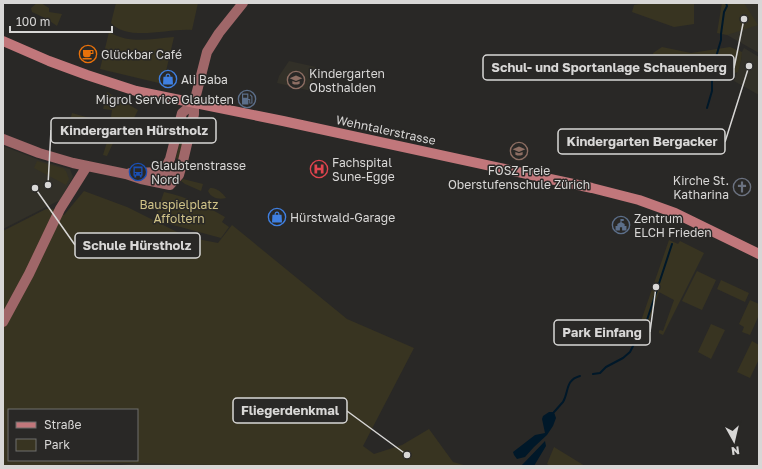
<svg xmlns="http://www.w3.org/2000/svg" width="762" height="469" font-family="'Golos Text',sans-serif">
<rect width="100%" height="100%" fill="#292826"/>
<path fill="#323028" d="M 733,3 L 759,3 L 759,53 L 727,35 Z
M 744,48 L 759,57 L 759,95 L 734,81 L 741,61 L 742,52 Z
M 289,61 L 316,67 L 311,91 L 277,83 L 279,76 Z
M 3,146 L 42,161 L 70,169 L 73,177 L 60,200 L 3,229 Z
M 134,463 L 197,464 L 214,466 L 113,466 Z"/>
<path fill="#383421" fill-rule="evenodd" d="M 37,3 L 41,3 L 49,8 L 49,12 L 62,14 L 57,26 L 47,19 L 32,12 L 31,8 Z
M 116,3 L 198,3 L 192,30 C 168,28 129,42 111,23 Z
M 645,3 L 694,3 L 694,24 L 674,27 L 632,12 L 634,5 Z
M 722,3 L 744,3 L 758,25 L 727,35 L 717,33 Z
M 109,32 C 129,44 151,39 174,37 L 163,84 L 100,69 Z
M 662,47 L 691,53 L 730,47 L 742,52 L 741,61 L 738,72 L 715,81 L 663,61 L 657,66 L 653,53 Z
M 107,92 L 138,110 L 131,124 L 115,139 L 107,156 L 103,155 L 114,119 L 111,117 L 112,110 L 103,109 Z
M 72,113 L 93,119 L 88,135 L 79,132 L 78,136 L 67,133 Z
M 184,123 L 187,124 L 180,156 L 178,159 L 176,158 Z
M 37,161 L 65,169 L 64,170 L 66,171 L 69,179 L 66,185 L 34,168 Z
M 183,179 L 203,184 L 201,191 L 185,184 L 181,181 Z
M 210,188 C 216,187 223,193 226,198 C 219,200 211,198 208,191 Z
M 84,191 L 127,207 L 187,237 L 218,243 L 232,225 L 347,319 L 414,348 L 363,446 L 374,454 L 402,445 L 429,429 L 453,462 L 467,466 L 251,466 L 134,463 L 3,466 L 3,231 L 46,209 L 53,209 L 64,215 ZM 9,410 L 137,410 L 137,460 L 9,460 Z
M 164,192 C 186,197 205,205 225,217 L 222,222 L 229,227 L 221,238 L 173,225 L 155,218 Z
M 669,240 L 678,244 L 680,241 L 704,253 L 663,335 L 659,333 L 659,331 L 660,330 L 663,331 L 674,300 L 659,292 L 647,328 L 642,325 L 641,321 Z
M 697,271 L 716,280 L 702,310 L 682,301 Z
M 721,280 L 749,293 L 745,302 L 717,289 Z
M 750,300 L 759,304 L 759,315 L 750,335 L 742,332 L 744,327 L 739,324 Z
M 711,324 L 725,330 L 711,359 L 698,352 Z
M 752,341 L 759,345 L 759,359 L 750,378 L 737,372 Z
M 554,447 L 585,466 L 550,466 L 547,464 Z"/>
<path fill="#001829" d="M 549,412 L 554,412 L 556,418 L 553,426 L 547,435 L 534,447 L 525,457 L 517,459 L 514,455 L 513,452 L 535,435 L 545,433 L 542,419 L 543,416 Z
M 545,441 L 546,446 L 534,466 L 521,466 Z"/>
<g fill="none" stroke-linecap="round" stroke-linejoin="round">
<path stroke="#001829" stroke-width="2" d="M 707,108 L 712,91 L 712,79 L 715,76 L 716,57 L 721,40 L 721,34 L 724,12 L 727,6 L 726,3
M 643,326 L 647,320 L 672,244
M 593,374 L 600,373 L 606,367 L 623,358 L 630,352 L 638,336
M 554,412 C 557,409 560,405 563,402 C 569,392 565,380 580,376"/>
<path stroke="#a06769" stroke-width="10" d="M 3,139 L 39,153 L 73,163 L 126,174 L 141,179 L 170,185
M 163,172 L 170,159 L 182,113 L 194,103
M 130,173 L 163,172 L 170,173
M 170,185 L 179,175 L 183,161 L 194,114 L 194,103 L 207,52 L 219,33 L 243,3
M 3,322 L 29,274 L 60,209 L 87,166"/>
<path stroke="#c1777b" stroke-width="10" d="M 3,41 L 49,61 L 87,75 L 136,91 L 283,121 L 592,188 L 639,200 L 675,213 L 759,254"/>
</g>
<defs>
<symbol id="cafe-ring" viewBox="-11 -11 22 22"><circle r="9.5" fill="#292826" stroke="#e8710a" stroke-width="1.5"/><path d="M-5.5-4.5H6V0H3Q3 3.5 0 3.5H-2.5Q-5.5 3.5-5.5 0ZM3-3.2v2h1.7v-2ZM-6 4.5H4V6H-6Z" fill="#e8710a"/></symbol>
<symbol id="shop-ring" viewBox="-11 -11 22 22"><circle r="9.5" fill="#292826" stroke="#3f7fe0" stroke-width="1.5"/><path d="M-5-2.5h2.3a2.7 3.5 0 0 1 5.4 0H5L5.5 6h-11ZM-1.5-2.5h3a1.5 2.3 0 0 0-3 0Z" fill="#3f7fe0"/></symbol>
<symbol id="school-ring" viewBox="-11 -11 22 22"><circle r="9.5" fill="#292826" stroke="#8d6e63" stroke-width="1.5"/><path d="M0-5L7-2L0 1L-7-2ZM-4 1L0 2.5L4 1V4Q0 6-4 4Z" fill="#8d6e63"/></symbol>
<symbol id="fuel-ring" viewBox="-11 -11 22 22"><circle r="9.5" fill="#292826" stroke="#5c6f8a" stroke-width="1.5"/><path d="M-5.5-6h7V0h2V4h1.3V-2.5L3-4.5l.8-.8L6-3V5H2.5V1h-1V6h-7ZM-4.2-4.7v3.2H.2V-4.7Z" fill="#5c6f8a"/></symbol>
<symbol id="hospital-ring" viewBox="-11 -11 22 22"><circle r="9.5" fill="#292826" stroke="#e0444e" stroke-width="1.5"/><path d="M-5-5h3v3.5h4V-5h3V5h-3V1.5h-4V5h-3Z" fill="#e0444e"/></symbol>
<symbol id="bus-ring" viewBox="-11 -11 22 22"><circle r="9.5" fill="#292826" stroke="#1a4fb4" stroke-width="1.5"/><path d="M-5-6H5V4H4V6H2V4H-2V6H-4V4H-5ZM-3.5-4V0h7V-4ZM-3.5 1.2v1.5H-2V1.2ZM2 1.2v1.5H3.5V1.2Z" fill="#1a4fb4"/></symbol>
<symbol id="church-ring" viewBox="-11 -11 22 22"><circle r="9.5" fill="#292826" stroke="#6b7280" stroke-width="1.5"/><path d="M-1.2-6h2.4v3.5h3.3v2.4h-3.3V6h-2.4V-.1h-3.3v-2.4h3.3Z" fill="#6b7280"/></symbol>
<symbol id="civic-ring" viewBox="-11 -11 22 22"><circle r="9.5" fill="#292826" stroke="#5c6f8a" stroke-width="1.5"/><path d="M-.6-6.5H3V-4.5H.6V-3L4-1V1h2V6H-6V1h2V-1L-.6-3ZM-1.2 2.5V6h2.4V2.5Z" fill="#5c6f8a"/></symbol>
</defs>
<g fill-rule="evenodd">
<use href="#cafe-ring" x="78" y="44" width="20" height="20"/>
<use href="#shop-ring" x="158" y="69" width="20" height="20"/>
<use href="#school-ring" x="286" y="70" width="20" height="20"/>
<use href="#fuel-ring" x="237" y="89" width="20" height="20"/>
<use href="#school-ring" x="509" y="141" width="20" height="20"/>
<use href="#hospital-ring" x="309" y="159" width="20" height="20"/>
<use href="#bus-ring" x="128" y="162" width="20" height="20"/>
<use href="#church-ring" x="732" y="177" width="20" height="20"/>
<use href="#shop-ring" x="267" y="207" width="20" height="20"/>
<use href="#civic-ring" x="611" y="215" width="20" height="20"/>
</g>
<g text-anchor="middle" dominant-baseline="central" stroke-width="3" stroke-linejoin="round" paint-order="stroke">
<g font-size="12" fill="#d8d7d6" stroke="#292826" text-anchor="start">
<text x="101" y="54">Glückbar Café</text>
<text x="309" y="73">Kindergarten<tspan x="309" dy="14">Obsthalden</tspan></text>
<text x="181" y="79">Ali Baba</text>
<text x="234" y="99" text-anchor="end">Migrol Service Glaubten</text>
<text x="332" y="162">Fachspital<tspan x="332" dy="14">Sune-Egge</tspan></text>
<text x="151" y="165">Glaubtenstrasse<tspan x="151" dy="14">Nord</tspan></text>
<text x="519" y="170" text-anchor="middle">FOSZ Freie<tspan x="519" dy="14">Oberstufenschule Zürich</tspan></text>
<text x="729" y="180" text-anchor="end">Kirche St.<tspan x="729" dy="14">Katharina</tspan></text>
<text x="290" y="217">Hürstwald-Garage</text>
<text x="634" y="218">Zentrum<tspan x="634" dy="14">ELCH Frieden</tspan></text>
</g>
<g font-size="12" fill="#d8d7d6" stroke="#292826">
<text transform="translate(386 130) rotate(12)">Wehntalerstrasse</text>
</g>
<g font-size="12" fill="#d0c388" stroke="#292826">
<text x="179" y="204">Bauspielplatz<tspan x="179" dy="14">Affoltern</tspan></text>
</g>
</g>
<path fill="none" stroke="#d8d7d6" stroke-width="1.5" d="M744 19L734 68M48 185L51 130M749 66L725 142M35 188L75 245M656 287L650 332M407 455L347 411"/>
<g fill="#d8d7d6" stroke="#292826" stroke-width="1.5">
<circle cx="744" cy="19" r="4"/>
<circle cx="48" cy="185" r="4"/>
<circle cx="749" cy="66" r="4"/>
<circle cx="35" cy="188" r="4"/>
<circle cx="656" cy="287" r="4"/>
<circle cx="407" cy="455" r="4"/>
</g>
<g fill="#292826" stroke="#d8d7d6" stroke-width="1.5">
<rect x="483" y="55" width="251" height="25" rx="4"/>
<rect x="51" y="118" width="165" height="25" rx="4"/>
<rect x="558" y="129" width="167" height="25" rx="4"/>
<rect x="75" y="233" width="125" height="25" rx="4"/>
<rect x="554" y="320" width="96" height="25" rx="4"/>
<rect x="233" y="398" width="114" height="25" rx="4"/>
</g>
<g font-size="13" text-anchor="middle" font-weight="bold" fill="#d8d7d6">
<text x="609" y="72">Schul- und Sportanlage Schauenberg</text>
<text x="134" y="135">Kindergarten Hürstholz</text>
<text x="642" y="146">Kindergarten Bergacker</text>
<text x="137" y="250">Schule Hürstholz</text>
<text x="602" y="337">Park Einfang</text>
<text x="290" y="415">Fliegerdenkmal</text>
</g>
<rect width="762" height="469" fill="none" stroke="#d8d7d6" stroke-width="8"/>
<rect x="8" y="409" width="130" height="52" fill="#292826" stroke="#6f6e6c"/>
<rect x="16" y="422" width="20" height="6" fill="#c1777b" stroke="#6f6e6c"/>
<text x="44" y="429" font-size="12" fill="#d8d7d6">Straße</text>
<rect x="16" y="439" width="20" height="12" fill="#383421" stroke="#6f6e6c"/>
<text x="44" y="449" font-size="12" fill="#d8d7d6">Park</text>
<g transform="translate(734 441) rotate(172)" stroke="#292826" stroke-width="3" paint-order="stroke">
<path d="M0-3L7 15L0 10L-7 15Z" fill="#d8d7d6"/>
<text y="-6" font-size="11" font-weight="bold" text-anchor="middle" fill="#d8d7d6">N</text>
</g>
<path d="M10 26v6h102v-6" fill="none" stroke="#d8d7d6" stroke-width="2"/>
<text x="16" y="26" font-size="12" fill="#d8d7d6" stroke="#292826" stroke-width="3" paint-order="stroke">100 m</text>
</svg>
